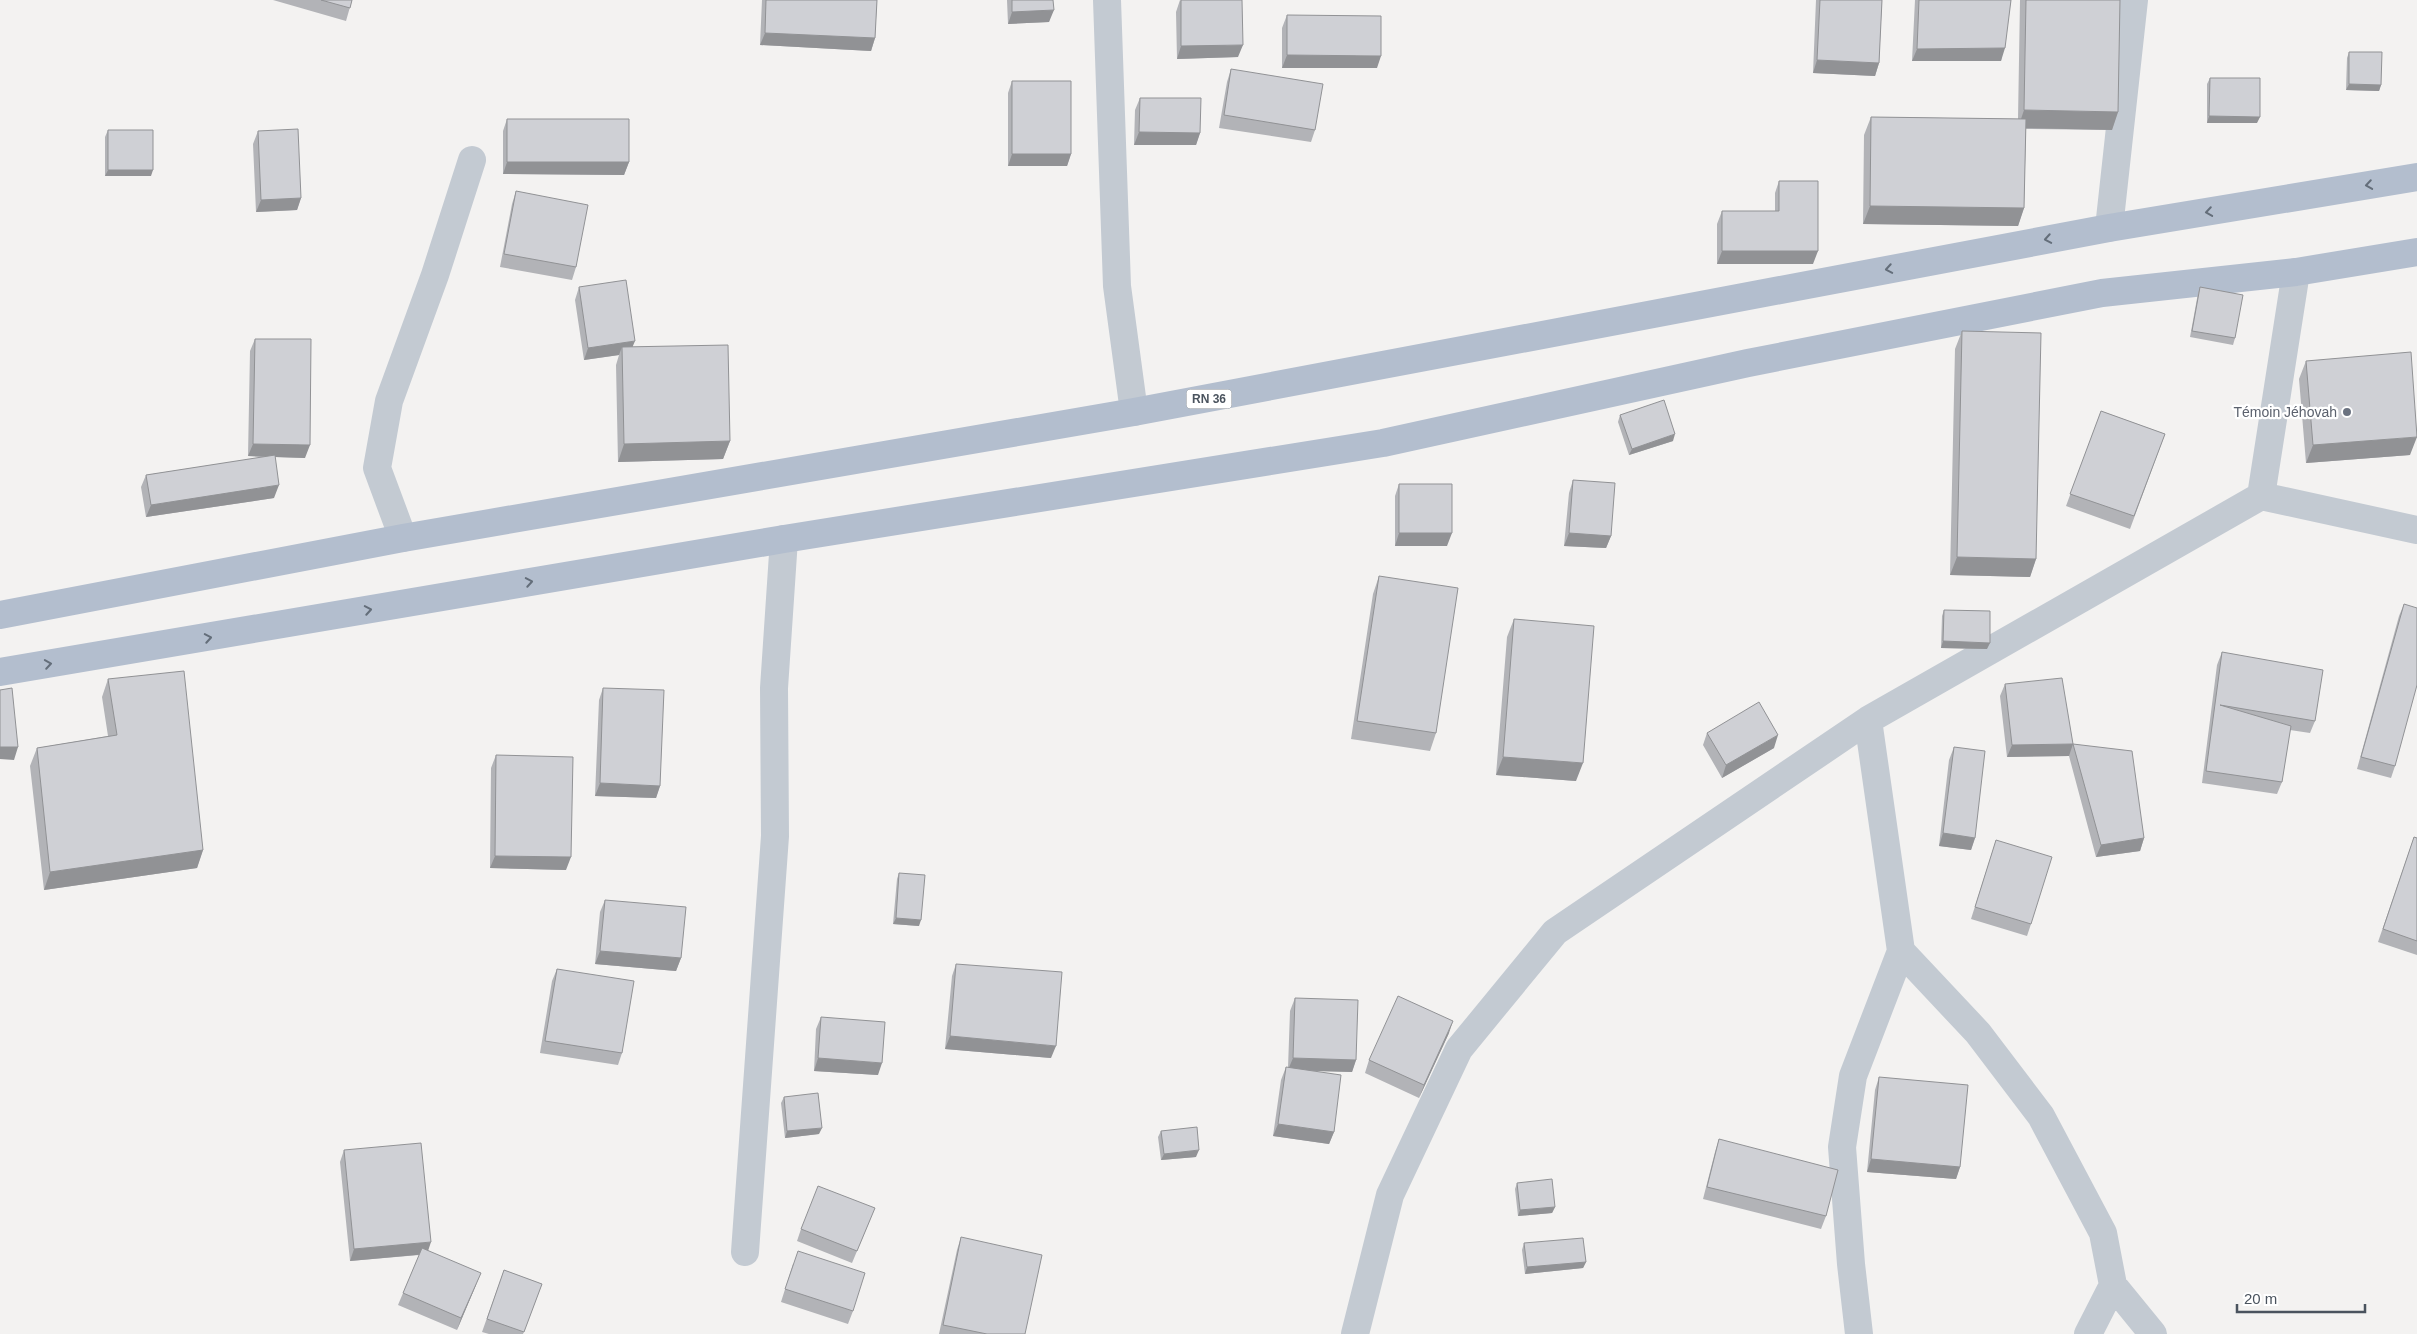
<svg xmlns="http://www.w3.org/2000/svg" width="2417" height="1334" font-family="Helvetica,sans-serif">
<rect width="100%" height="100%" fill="#f3f2f1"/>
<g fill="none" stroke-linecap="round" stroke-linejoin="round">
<path stroke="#c3cad2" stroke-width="28" d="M 1107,0 L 1117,286 L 1134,412
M 2109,228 L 2134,0
M 2261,496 L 2296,272
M 403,538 L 377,468 L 389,401 L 435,275 L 472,160
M 1901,951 L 1978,1033 L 2041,1116 L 2103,1233 L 2113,1285 L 2088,1334
M 745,1252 L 775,836 L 774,688 L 784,539
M 2113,1285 L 2153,1334
M 1355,1334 L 1390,1195 L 1459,1049 L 1555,932 L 1868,720 L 2261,496 L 2417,530
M 1859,1334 L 1851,1264 L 1842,1147 L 1853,1076 L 1901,951 L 1868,720"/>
<path stroke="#b3bece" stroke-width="28" d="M 0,615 L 403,538 L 1134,412 L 2109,228 L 2417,177
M 0,672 L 784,539 L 1383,443 L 1748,363 L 2102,293 L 2296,272 L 2417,252"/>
</g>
<path fill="#b2b3b7" d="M 273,0 L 352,0 L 346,21 Z
M 762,0 L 877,0 L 875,38 L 871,51 L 760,45 Z
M 1007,0 L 1053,0 L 1049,22 L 1008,24 Z
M 1180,0 L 1238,57 L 1177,59 L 1176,12 Z
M 1816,0 L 1882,0 L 1879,63 L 1875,76 L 1813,73 Z
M 1915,0 L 2011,0 L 2001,61 L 1912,61 Z
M 2020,0 L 2120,0 L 2118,112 L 2112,130 L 2026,129 L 2024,208 L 2018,226 L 1863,224 L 1864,135 L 1871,117 L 2018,119 Z
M 1287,15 L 1377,68 L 1282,68 L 1282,28 Z
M 2349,52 L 2381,85 L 2379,91 L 2346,90 L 2347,58 Z
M 1231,69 L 1315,130 L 1311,142 L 1219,128 L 1227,82 Z
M 2210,78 L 2257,123 L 2207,123 L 2207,84 Z
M 1012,81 L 1071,154 L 1067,166 L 1008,166 L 1008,93 Z
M 1140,98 L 1200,133 L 1196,145 L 1134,145 L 1135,110 Z
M 507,119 L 629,162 L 624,175 L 503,174 L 503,131 Z
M 108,130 L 151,176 L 105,176 L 105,137 Z
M 258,131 L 301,198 L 297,210 L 256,212 L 253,144 Z
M 1779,181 L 1813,264 L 1717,264 L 1717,224 L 1722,211 L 1775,211 L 1775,193 Z
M 516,191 L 576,267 L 572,280 L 500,267 L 512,204 Z
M 579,287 L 633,347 L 730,441 L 723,459 L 618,462 L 616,365 L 619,355 L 584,360 L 575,300 Z
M 2200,287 L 2235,338 L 2233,345 L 2190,337 L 2198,293 Z
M 1962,331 L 2036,559 L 2030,577 L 1950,575 L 1955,349 Z
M 255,339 L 305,458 L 275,457 L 274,498 L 146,517 L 141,487 L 146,475 L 264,457 L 248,456 L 250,351 Z
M 2306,361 L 2410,455 L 2306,463 L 2299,379 Z
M 2101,411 L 2165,434 L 2130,529 L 2066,506 Z
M 1620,415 L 1673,441 L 1629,455 L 1618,422 Z
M 1573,480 L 1611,536 L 1606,548 L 1564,546 L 1569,493 Z
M 1399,484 L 1447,546 L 1395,546 L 1395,496 Z
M 1379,576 L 1436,733 L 1430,751 L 1351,739 L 1373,594 Z
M 2404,604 L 2395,766 L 2391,778 L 2357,769 L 2399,616 Z
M 1944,610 L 1987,649 L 1941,648 L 1942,616 Z
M 1514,619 L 1576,781 L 1496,775 L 1507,637 Z
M 2222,652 L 2315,721 L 2310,733 L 2290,730 L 2282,782 L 2277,794 L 2202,783 L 2217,665 Z
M 108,679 L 203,850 L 197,868 L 44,890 L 30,766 L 37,748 L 108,736 L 102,697 Z
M 2005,684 L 2073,744 L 2144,838 L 2140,851 L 2096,857 L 2069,756 L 2007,757 L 2000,696 Z
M 603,688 L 660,786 L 656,798 L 595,796 L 599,700 Z
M 1707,733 L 1774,748 L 1722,778 L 1703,745 Z
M 1954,747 L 1975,838 L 1971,850 L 1939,846 L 1949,760 Z
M 496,755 L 566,870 L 490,868 L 491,768 Z
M 2414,837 L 2417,838 L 2417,955 L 2378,942 Z
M 1996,840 L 2031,924 L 2027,936 L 1971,919 Z
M 899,873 L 919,926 L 893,924 L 897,879 Z
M 605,900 L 681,958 L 676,971 L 595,964 L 600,912 Z
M 956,964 L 1051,1058 L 945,1049 L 952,976 Z
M 557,969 L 622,1053 L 618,1065 L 540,1053 L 552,981 Z
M 1295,998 L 1356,1060 L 1352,1072 L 1309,1071 L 1334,1132 L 1329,1144 L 1273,1136 L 1281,1080 L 1286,1067 L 1288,1068 L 1290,1011 Z
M 821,1017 L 878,1075 L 814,1071 L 816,1029 Z
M 1449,1033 L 1419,1098 L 1365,1073 L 1369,1060 Z
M 1879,1077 L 1960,1167 L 1956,1179 L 1867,1172 L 1875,1090 Z
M 784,1097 L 819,1134 L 785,1138 L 781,1103 Z
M 1161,1131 L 1196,1157 L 1161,1160 L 1158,1137 Z
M 1719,1139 L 1826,1216 L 1821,1229 L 1703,1199 L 1715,1152 Z
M 344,1150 L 428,1250 L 476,1285 L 457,1330 L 398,1305 L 419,1255 L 350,1261 L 340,1162 Z
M 1517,1183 L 1555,1207 L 1552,1213 L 1518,1216 L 1515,1189 Z
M 870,1220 L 852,1263 L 797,1241 L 801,1229 Z
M 961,1237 L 1025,1334 L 939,1334 L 957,1250 Z
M 1524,1243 L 1586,1262 L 1583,1268 L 1525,1274 L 1522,1250 Z
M 793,1264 L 853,1311 L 848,1324 L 781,1302 Z
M 504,1270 L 542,1284 L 523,1334 L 489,1334 L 482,1332 Z"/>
<path fill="#919295" d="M 1054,10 L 1049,22 L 1008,24 L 1012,12 Z
M 765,33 L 875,38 L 871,51 L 760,45 Z
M 1243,45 L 1238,57 L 1177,59 L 1181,46 Z
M 2005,48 L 2001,61 L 1912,61 L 1917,49 Z
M 1287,55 L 1381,56 L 1377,68 L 1282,68 Z
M 1817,60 L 1879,63 L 1875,76 L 1813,73 Z
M 2349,84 L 2381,85 L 2379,91 L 2346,90 Z
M 2024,110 L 2118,112 L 2112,130 L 2018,128 Z
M 2209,116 L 2260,117 L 2257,123 L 2207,123 Z
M 1139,132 L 1200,133 L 1196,145 L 1134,145 Z
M 1012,154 L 1071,154 L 1067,166 L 1008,166 Z
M 507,162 L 629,162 L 624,175 L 503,174 Z
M 108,170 L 153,170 L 151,176 L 105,176 Z
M 301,198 L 297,210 L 256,212 L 261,200 Z
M 1870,206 L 2024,208 L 2018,226 L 1863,224 Z
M 1722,251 L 1818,251 L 1813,264 L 1717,264 Z
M 635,341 L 630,353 L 622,347 L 619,355 L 584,360 L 588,348 Z
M 1675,434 L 1673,441 L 1629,455 L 1632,449 Z
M 2417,437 L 2410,455 L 2306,463 L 2313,445 Z
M 730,441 L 723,459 L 618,462 L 624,444 Z
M 253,444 L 310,445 L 305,458 L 248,456 Z
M 279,485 L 274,498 L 146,517 L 151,505 Z
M 1399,533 L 1452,533 L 1447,546 L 1395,546 Z
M 1569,533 L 1611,536 L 1606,548 L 1564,546 Z
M 1957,557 L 2036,559 L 2030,577 L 1950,575 Z
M 1943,641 L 1990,643 L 1987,649 L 1941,648 Z
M 1778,735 L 1774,748 L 1722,778 L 1726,765 Z
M 2073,744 L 2069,756 L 2007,757 L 2012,745 Z
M 0,747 L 18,747 L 14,760 L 0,759 Z
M 1503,757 L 1583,763 L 1576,781 L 1496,775 Z
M 600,783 L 660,786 L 656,798 L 595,796 Z
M 1943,833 L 1975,838 L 1971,850 L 1939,846 Z
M 2144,838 L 2140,851 L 2096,857 L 2101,845 Z
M 203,850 L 197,868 L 44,890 L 50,872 Z
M 495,856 L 571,857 L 566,870 L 490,868 Z
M 896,918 L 921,920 L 919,926 L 893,924 Z
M 600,951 L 681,958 L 676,971 L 595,964 Z
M 1453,1021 L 1449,1033 L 1419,1098 L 1424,1085 Z
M 950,1036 L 1056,1046 L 1051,1058 L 945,1049 Z
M 818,1058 L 882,1063 L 878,1075 L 814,1071 Z
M 1293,1058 L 1356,1060 L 1352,1072 L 1288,1070 Z
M 1278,1124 L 1334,1132 L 1329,1144 L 1273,1136 Z
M 822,1128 L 819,1134 L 785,1138 L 787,1131 Z
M 1199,1150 L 1196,1157 L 1161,1160 L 1164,1154 Z
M 1871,1159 L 1960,1167 L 1956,1179 L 1867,1172 Z
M 1555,1207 L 1552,1213 L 1518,1216 L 1520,1210 Z
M 431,1242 L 427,1254 L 350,1261 L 354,1249 Z
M 1586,1262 L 1583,1268 L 1525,1274 L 1527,1267 Z
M 481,1273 L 476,1285 L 457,1330 L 461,1318 Z"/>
<path fill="#cfd0d5" stroke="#919295" d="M 321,0 L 352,0 L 350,8 Z
M 766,0 L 877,0 L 875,38 L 765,33 Z
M 1012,0 L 1053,0 L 1054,10 L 1012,12 Z
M 1181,0 L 1242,0 L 1243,45 L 1181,46 Z
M 1820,0 L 1882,0 L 1879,63 L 1817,60 Z
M 1919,0 L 2011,0 L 2005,48 L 1917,49 Z
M 2026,0 L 2120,0 L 2118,112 L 2024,110 Z
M 1287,15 L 1381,16 L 1381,56 L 1287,55 Z
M 2349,52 L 2382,52 L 2381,85 L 2349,84 Z
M 1231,69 L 1323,84 L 1315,130 L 1224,115 Z
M 2210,78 L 2260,78 L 2260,117 L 2209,116 Z
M 1012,81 L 1071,81 L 1071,154 L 1012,154 Z
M 1140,98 L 1201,98 L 1200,133 L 1139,132 Z
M 1871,117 L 2026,119 L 2024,208 L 1870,206 Z
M 507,119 L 629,119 L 629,162 L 507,162 Z
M 298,129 L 301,198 L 261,200 L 258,131 Z
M 108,130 L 153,130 L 153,170 L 108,170 Z
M 1779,181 L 1818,181 L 1818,251 L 1722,251 L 1722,211 L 1779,211 Z
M 516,191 L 588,205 L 576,267 L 504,254 Z
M 626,280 L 635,341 L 588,348 L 579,287 Z
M 2200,287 L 2243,295 L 2235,338 L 2192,331 Z
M 1962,331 L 2041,333 L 2036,559 L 1957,557 Z
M 255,339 L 311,339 L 310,445 L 253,444 Z
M 728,345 L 730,441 L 624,444 L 622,347 Z
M 2411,352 L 2417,437 L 2313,445 L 2306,361 Z
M 1664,400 L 1675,434 L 1632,449 L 1620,415 Z
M 2101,411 L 2165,434 L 2134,516 L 2070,494 Z
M 275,455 L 279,485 L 151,505 L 146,475 Z
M 1573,480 L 1615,483 L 1611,536 L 1569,533 Z
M 1399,484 L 1452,484 L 1452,533 L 1399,533 Z
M 1379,576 L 1458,588 L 1436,733 L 1357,721 Z
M 2404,604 L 2417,608 L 2417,685 L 2395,766 L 2361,757 Z
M 1944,610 L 1990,611 L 1990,643 L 1943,641 Z
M 1514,619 L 1594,626 L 1583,763 L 1503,757 Z
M 2222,652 L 2323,670 L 2315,721 L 2220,705 L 2291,726 L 2282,782 L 2206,771 Z
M 184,671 L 203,850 L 50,872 L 37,748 L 117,735 L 108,679 Z
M 2062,678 L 2073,744 L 2012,745 L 2005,684 Z
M 12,688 L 18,747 L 0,747 L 0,690 Z
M 603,688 L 664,690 L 660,786 L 600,783 Z
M 1759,702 L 1778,735 L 1726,765 L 1707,733 Z
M 2073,744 L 2132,751 L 2144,838 L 2101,845 Z
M 1954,747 L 1985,751 L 1975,838 L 1943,833 Z
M 496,755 L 573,757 L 571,857 L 495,856 Z
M 2414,837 L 2417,838 L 2417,941 L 2383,929 Z
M 1996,840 L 2052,857 L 2031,924 L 1975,907 Z
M 899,873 L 925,875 L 921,920 L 896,918 Z
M 605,900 L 686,907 L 681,958 L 600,951 Z
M 956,964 L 1062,972 L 1056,1046 L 950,1036 Z
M 557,969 L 634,981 L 622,1053 L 545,1041 Z
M 1398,996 L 1453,1021 L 1424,1085 L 1369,1060 Z
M 1295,998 L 1358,1000 L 1356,1060 L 1293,1058 Z
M 821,1017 L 885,1022 L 882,1063 L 818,1058 Z
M 1286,1067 L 1341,1075 L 1334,1132 L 1278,1124 Z
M 1879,1077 L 1968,1085 L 1960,1167 L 1871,1159 Z
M 818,1093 L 822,1128 L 787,1131 L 784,1097 Z
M 1197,1127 L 1199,1150 L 1164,1154 L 1161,1131 Z
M 1719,1139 L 1838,1170 L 1826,1216 L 1707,1187 Z
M 421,1143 L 431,1242 L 354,1249 L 344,1150 Z
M 1552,1179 L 1555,1207 L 1520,1210 L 1517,1183 Z
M 818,1186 L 875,1208 L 857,1251 L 801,1229 Z
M 961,1237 L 1042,1255 L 1025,1334 L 987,1334 L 943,1325 Z
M 1583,1238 L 1586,1262 L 1527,1267 L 1524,1243 Z
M 422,1248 L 481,1273 L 461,1318 L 403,1293 Z
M 798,1251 L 865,1273 L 853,1311 L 785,1289 Z
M 504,1270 L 542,1284 L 524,1332 L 487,1319 Z"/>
<defs><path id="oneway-chevron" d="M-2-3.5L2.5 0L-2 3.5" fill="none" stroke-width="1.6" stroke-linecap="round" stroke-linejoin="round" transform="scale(1.25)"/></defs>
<g stroke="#646e7a">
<use href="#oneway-chevron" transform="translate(2369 185) rotate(171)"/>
<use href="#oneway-chevron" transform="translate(2209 212) rotate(171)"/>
<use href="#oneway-chevron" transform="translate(2048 239) rotate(170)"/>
<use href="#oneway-chevron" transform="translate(1889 269) rotate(170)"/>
<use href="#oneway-chevron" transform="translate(529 582) rotate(-10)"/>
<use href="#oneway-chevron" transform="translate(368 610) rotate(-10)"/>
<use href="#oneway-chevron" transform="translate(208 638) rotate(-10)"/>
<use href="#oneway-chevron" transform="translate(48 664) rotate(-9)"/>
</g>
<circle fill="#6b7280" stroke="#fff" stroke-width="2" cx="2347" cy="412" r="5"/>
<g text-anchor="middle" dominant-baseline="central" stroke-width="4.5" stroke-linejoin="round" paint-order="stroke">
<rect fill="#fff" stroke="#80878e" stroke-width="1" x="1186.5" y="389.5" width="45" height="19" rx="4"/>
<g font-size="12" font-weight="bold" fill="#4a535e">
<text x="1209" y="399">RN 36</text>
</g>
<g font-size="14" fill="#5b616d" stroke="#fff" text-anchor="end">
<text x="2337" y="412">Témoin Jéhovah</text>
</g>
</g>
<path d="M2237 1304v8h128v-8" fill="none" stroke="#4a535e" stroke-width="2.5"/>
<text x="2244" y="1304" font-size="15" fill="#4a535e" stroke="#ffffff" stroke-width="4" paint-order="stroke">20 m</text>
</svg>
